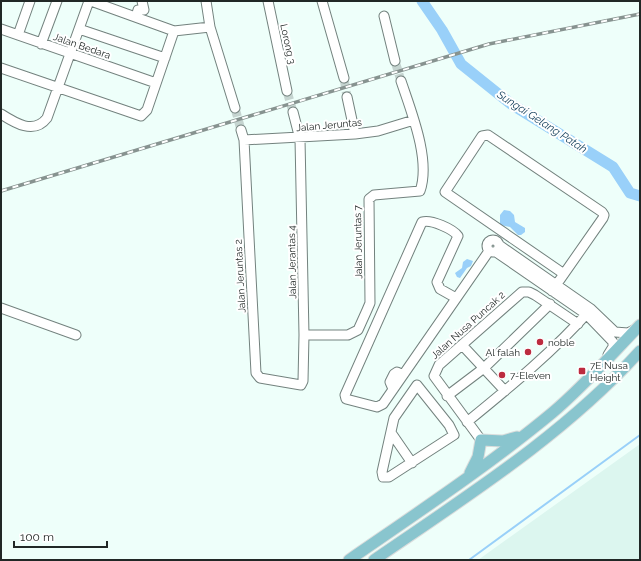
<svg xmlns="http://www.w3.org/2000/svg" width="641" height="561" font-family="Raleway,sans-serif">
<rect width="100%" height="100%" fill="#eefffa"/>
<path fill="#dcf6ef" d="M 640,444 L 640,560 L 478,560 Z"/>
<path fill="#99d0f9" d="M 504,210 L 510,211 L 514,215 L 515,222 L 525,228 L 525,232 L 521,235 L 518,235 L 510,227 L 500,225 L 500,215 Z
M 467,259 L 473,261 L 471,266 L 467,268 L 460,278 L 457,277 L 455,273 L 462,268 L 463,262 Z"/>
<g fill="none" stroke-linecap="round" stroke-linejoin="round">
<path stroke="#99d0f9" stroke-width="2" d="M 469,560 L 640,435"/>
<path stroke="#99d0f9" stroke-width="11" d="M 422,1 L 442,30 L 461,64 L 511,104 L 613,167 L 630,193 L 640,196"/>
<path stroke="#c5d4d0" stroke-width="9" stroke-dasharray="9 4.5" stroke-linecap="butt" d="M 395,61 L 401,81
M 344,78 L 347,97
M 287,91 L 293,112
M 235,108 L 241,130"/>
<defs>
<path id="minor" d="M 91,1 L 174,31 L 210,27
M 206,1 L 210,27 L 235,108
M 268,1 L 287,91
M 322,1 L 344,78
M 384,16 L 395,61
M 136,17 L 138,10 L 144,10 L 142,1
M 1,29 L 156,83
M 79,29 L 165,58
M 18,35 L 30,1
M 41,44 L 57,1
M 1,68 L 141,116 L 147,110 L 174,31
M 347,97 L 355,134
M 1,114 C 15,123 34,135 47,118 L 89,1
M 241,130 L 244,140 L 256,373 L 260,378 L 301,385 L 303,381 L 304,335 L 300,139 L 293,112
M 244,140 L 355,134 L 378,131 L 414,120
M487 246a6 6 0 1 1 12 0a6 6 0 1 1-12 0Z
M 499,245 L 591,309 L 615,332 L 628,333 L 636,329
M 496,252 L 586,314 L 613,342 L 613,347 L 608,355
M 552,291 L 603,218 L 604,215 L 602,212 L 488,135 L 482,136 L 445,192 L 564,274
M 456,298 L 440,289 L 437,282 L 458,236 C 453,229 431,219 422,222 L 345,395 L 346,399 L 377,407 L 383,404 L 489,251
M 1,308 L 76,335
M 304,335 L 348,335 L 358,330 L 367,310 L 370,303 L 369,199 L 374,195 L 420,191 C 431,160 411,111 401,81
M 463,346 L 505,391
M 417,385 L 449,425 L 454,435 L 389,477 L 383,477 L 382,472 L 394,418 Z
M 393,389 L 390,382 L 394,374 L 397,372 L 403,375
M 447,396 L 484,368 L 550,304
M 467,422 C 510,387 554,351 591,309
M 392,434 L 412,463
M 481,440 L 434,376 L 439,365 L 522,292 L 529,292 L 535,295 L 578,324"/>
<path id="major" d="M 470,473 L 478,457 L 481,440 L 503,441 L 517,437
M 349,560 C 417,513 488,466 552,413 C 584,386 611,355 640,325
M 374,560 C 467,496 564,435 640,351"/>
</defs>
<use href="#minor" stroke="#73827e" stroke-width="11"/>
<use href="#major" stroke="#dbdddc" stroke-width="13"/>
<use href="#minor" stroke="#fff" stroke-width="9"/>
<use href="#major" stroke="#89c5ce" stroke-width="11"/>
<defs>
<path id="rail" d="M 1,191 L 489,44 L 640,14"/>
</defs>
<use href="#rail" stroke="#879390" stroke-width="3.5"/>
<use href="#rail" stroke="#fff" stroke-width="2" stroke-dasharray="6" stroke-linecap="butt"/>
</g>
<g fill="#bc2b3f" stroke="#fff" stroke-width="1.5">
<circle cx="540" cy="342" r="4"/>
<circle cx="528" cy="352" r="4"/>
<rect x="578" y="367" width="8" height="8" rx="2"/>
<circle cx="502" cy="375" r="4"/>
</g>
<g text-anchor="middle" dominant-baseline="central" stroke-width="4" stroke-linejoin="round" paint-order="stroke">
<g font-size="10" fill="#212826" stroke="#fff">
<text transform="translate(288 44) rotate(78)">Lorong 3</text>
<text transform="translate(82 46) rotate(19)">Jalan Bedara</text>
<text transform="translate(329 125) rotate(-5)">Jalan Jeruntas</text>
<text transform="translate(358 242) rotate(-91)">Jalan Jeruntas 7</text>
<text transform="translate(292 262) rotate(-91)">Jalan Jerantas 4</text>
<text transform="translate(240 276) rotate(-93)">Jalan Jeruntas 2</text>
<text transform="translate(468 325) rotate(-42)">Jalan Nusa Puncak 2</text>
</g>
<g font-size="10" fill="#212826" stroke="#fff" text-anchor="start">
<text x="548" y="342">noble</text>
<text x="520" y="352" text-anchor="end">Al falah</text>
<text x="590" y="365">7E Nusa<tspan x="590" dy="12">Height</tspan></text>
<text x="510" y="375">7-Eleven</text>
</g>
<g font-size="11" font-style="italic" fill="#19435f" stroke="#fff">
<text transform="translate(542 122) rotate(33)">Sungai Gelang Patah</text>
</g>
</g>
<rect width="641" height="561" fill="none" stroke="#212826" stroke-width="4"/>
<path d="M14 541v6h93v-6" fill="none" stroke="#212826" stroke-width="2"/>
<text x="20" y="541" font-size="12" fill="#212826" stroke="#ffffff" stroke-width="3" paint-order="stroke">100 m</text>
</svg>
